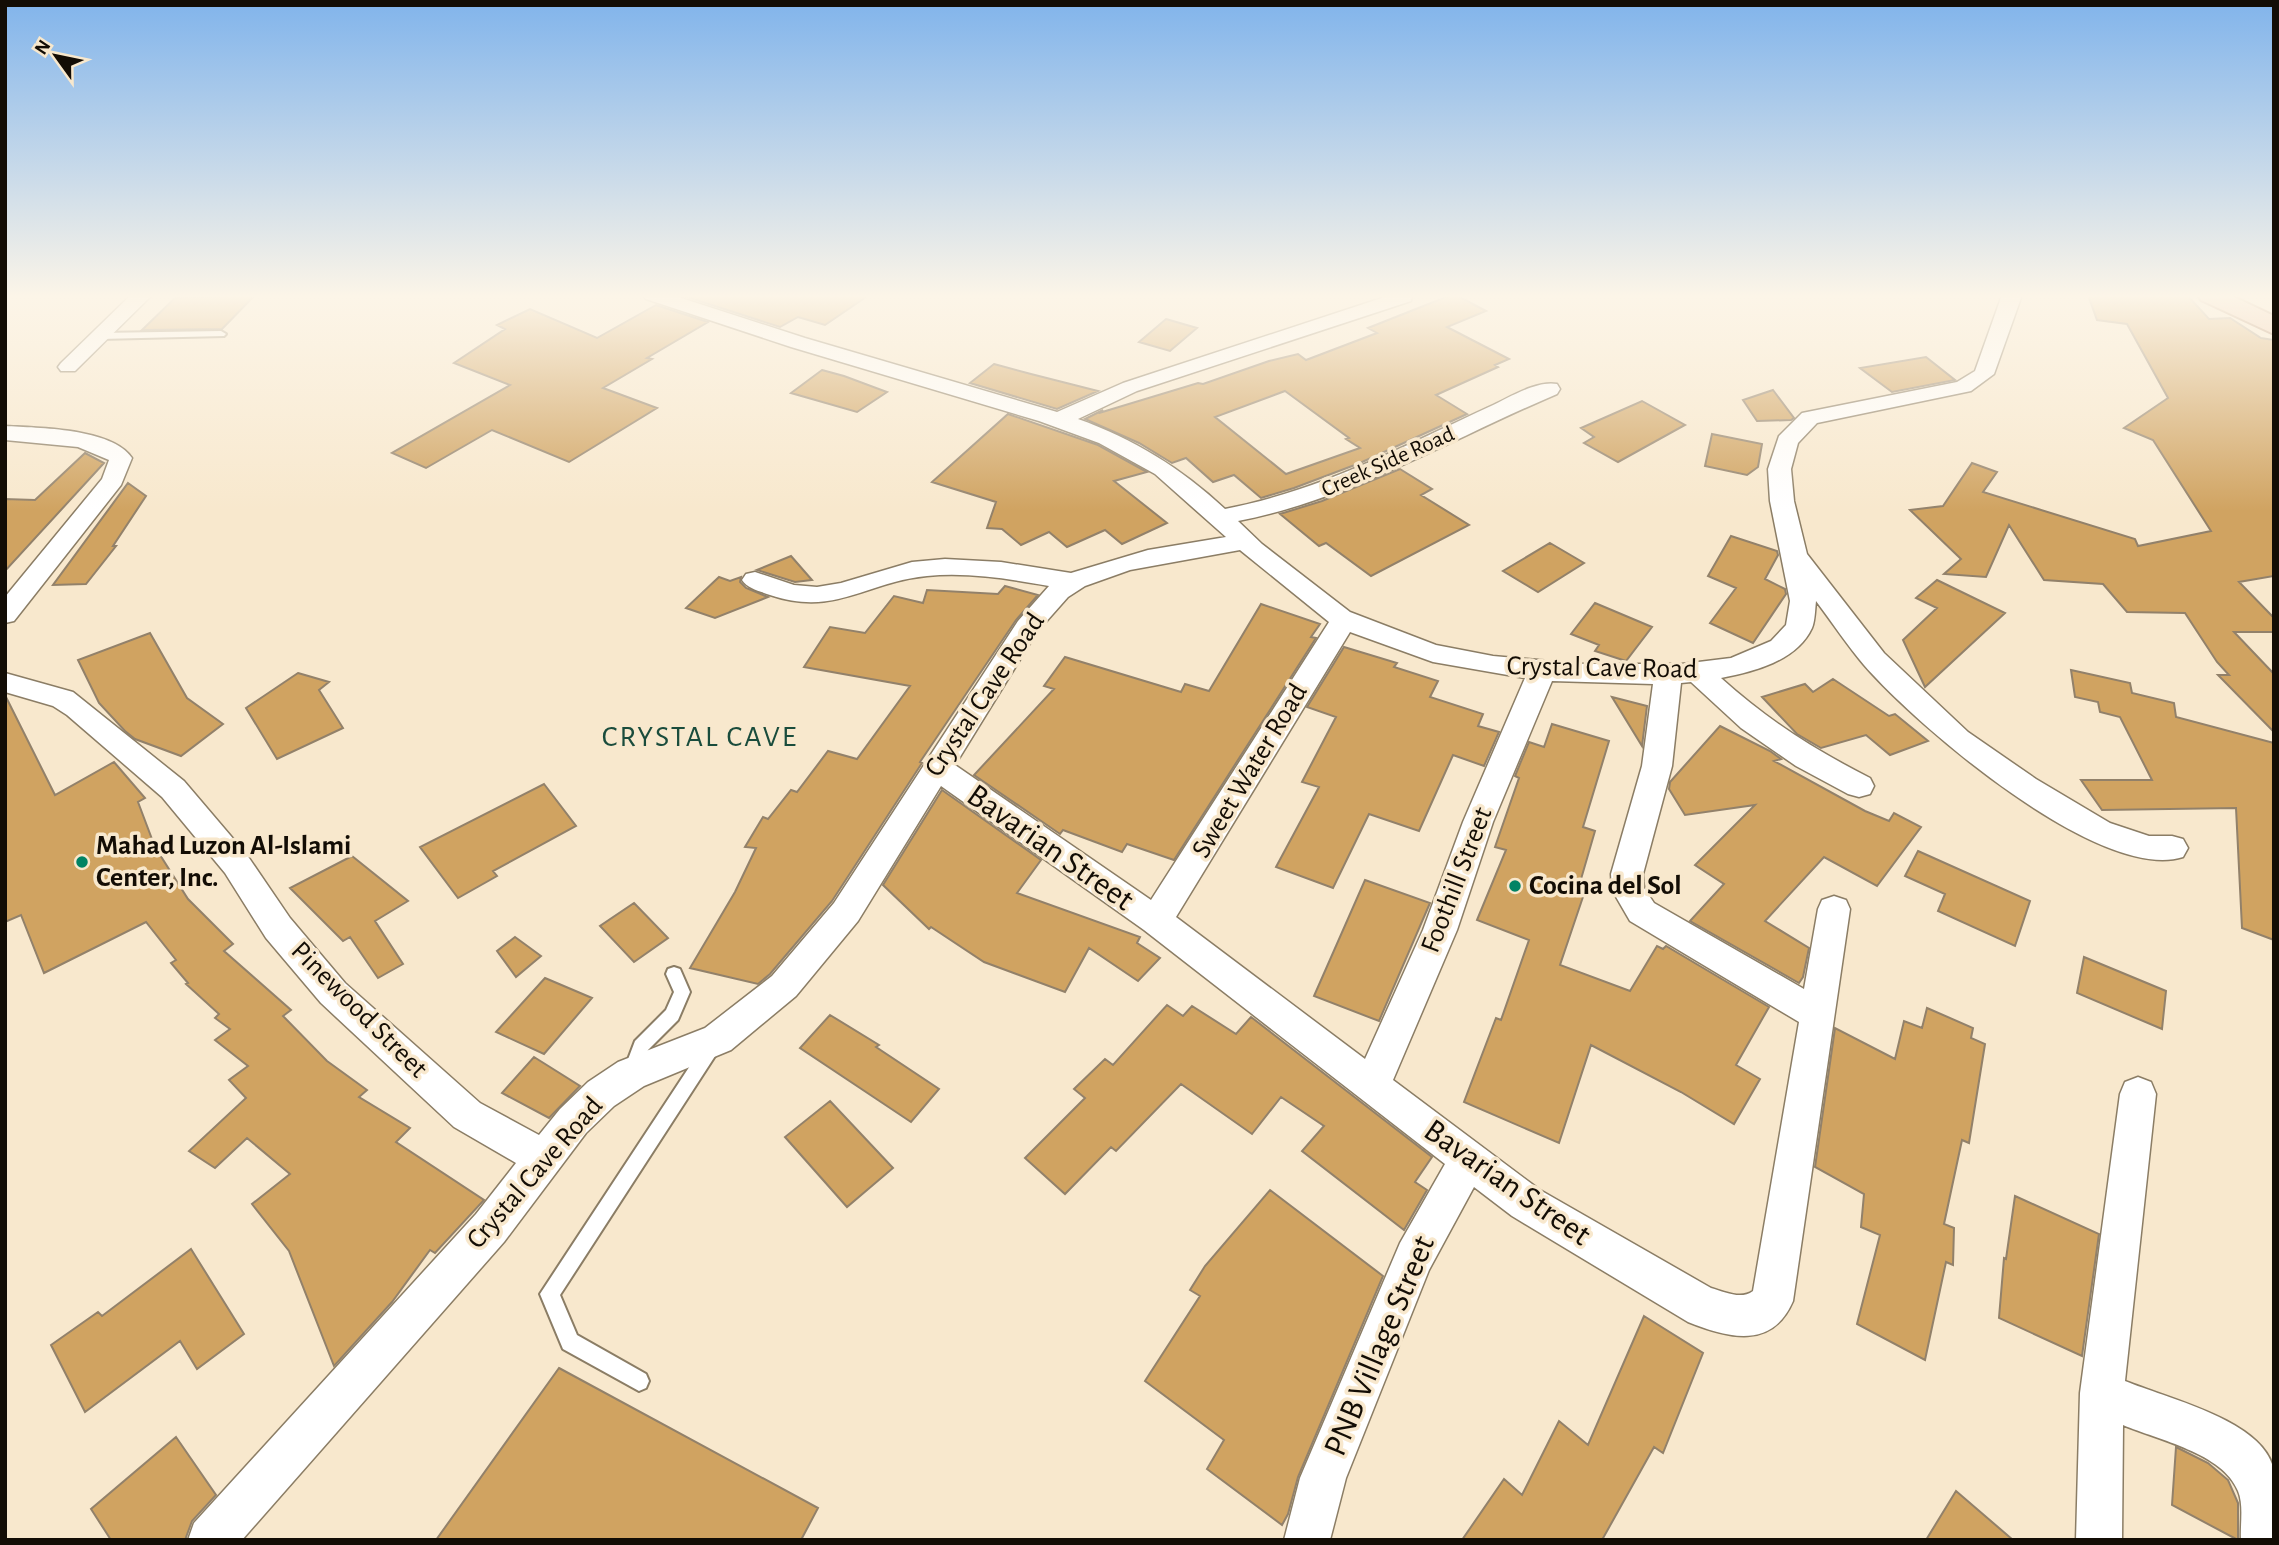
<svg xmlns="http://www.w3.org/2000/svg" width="2279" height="1545" font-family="'Alegreya Sans',sans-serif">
<rect width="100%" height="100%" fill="#f8e8cd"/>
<path fill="#d0a361" stroke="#92816a" stroke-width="2" fill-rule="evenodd" d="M 255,295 L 222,329 L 142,330 L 175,298 Z
M 681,295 L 869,295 L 825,325 L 798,317 L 780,327 Z
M 1451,295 L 1456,295 L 1486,311 L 1447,327 L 1509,359 L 1495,365 L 1498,367 L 1436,395 L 1467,414 L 1360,463 L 1294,488 L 1261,498 L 1234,475 L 1213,482 L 1186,458 L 1172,463 L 1139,443 L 1085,419 L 1103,410 L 1099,413 L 1198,383 L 1203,384 L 1269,361 L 1298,354 L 1306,360 L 1377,333 L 1368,328 ZM 1285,391 L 1349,438 L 1346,439 L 1360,448 L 1286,474 L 1215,417 Z
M 2088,295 L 2187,295 L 2209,319 L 2230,318 L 2261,338 L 2274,340 L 2274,576 L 2239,582 L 2274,618 L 2274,632 L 2234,632 L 2274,674 L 2274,732 L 2218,675 L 2229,675 L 2217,662 L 2185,613 L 2127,612 L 2103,584 L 2044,580 L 2009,525 L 1986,577 L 1944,574 L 1961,559 L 1910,510 L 1943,506 L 1972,463 L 1997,472 L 1983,492 L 2135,539 L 2138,546 L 2211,531 L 2153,440 L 2124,428 L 2168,398 L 2127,324 L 2097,320 Z
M 656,305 L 708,322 L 647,358 L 652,359 L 603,388 L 657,408 L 569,462 L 492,430 L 426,468 L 392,453 L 510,385 L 454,363 L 505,329 L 497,325 L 530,309 L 597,338 Z
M 1166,319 L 1197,328 L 1170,351 L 1139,342 Z
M 1926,357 L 1955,380 L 1892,392 L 1860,368 Z
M 994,364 L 1031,374 L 1098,391 L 1057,409 L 970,383 Z
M 822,370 L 844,376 L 887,392 L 857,412 L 791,393 Z
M 1773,390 L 1794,418 L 1791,420 L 1757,421 L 1743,400 Z
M 1642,401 L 1685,425 L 1618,462 L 1584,443 L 1594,437 L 1581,428 Z
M 1008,414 L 1098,445 L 1147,472 L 1114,481 L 1167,523 L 1122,544 L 1105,530 L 1067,547 L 1049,532 L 1021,545 L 1002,529 L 987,528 L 996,502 L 932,482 Z
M 1712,434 L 1762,444 L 1758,467 L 1747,475 L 1705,466 Z
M 85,453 L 104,463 L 5,571 L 5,499 L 35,500 Z
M 1400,469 L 1432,489 L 1421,495 L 1469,525 L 1371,576 L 1326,543 L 1319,546 L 1280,514 L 1322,501 Z
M 128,483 L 146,496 L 113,546 L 116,546 L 86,584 L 53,585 Z
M 1731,536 L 1777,551 L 1778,555 L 1765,579 L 1785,589 L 1786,594 L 1753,643 L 1710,623 L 1736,588 L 1708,576 Z
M 1550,543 L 1584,563 L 1538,592 L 1503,571 Z
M 791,556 L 812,580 L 795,582 L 757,570 Z
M 719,577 L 730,581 L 741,577 L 740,582 L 746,588 L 768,597 L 715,618 L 686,608 Z
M 1937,580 L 2005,613 L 1925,687 L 1903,640 L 1937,608 L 1916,598 Z
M 1005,586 L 1038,595 L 1016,620 L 920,762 L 922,763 L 832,901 L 770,974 L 758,984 L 690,968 L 735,892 L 756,848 L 745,847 L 763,817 L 768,819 L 791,790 L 797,792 L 828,751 L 857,759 L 910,686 L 804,667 L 830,627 L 865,633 L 894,596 L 923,603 L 927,590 L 998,594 Z
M 1595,603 L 1652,627 L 1626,661 L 1595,651 L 1599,645 L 1571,634 Z
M 1261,604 L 1320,624 L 1311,637 L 1316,638 L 1174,860 L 1127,844 L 1122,852 L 1063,830 L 1060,834 L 974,775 L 1054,689 L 1044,686 L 1065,657 L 1181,692 L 1185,684 L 1209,691 Z
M 150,633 L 187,698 L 223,724 L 181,756 L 135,739 L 125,731 L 99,703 L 78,660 Z
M 1344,647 L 1397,663 L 1394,667 L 1438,681 L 1430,697 L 1483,714 L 1478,726 L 1499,732 L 1484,766 L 1453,755 L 1419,831 L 1369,814 L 1333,888 L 1276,867 L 1319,787 L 1302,782 L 1336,717 L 1307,707 Z
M 2071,670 L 2130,683 L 2132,693 L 2174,703 L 2176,717 L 2274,743 L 2274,940 L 2242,928 L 2236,808 L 2102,810 L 2081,780 L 2152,780 L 2120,717 L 2100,712 L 2098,702 L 2075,697 Z
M 298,673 L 329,682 L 319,690 L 343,728 L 277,759 L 246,708 Z
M 1833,679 L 1889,716 L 1895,714 L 1928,741 L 1890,755 L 1866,735 L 1821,748 L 1797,734 L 1762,697 L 1805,684 L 1813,692 Z
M 5,695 L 55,795 L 114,762 L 145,798 L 138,802 L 155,847 L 188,899 L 233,944 L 224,951 L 291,1010 L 283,1016 L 327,1061 L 367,1090 L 359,1097 L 410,1128 L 396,1142 L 484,1200 L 435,1253 L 430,1250 L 392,1302 L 334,1366 L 289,1251 L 252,1204 L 290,1174 L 247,1138 L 215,1168 L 189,1151 L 246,1098 L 229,1080 L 248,1066 L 215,1040 L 230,1029 L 215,1018 L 219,1014 L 186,984 L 188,983 L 171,963 L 176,960 L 146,922 L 44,973 L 21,915 L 5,922 Z
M 1612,697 L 1647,706 L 1642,746 Z
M 1552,724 L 1609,741 L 1583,827 L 1595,831 L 1579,886 L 1586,888 L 1560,965 L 1630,991 L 1657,946 L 1663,949 L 1666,946 L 1769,1007 L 1736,1065 L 1760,1079 L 1734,1124 L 1681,1092 L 1591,1045 L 1559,1143 L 1464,1102 L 1496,1018 L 1501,1020 L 1529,940 L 1477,920 L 1506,850 L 1495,847 L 1519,778 L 1515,776 L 1529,742 L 1544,747 Z
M 1720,726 L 1770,751 L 1781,759 L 1774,761 L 1865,811 L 1889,821 L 1894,813 L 1921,827 L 1877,886 L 1824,857 L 1765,921 L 1809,948 L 1803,977 L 1799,983 L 1690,921 L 1724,884 L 1695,865 L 1755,805 L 1685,815 L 1669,789 L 1670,782 Z
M 544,784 L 576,826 L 493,871 L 497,876 L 458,898 L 420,847 Z
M 942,790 L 1041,860 L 1017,893 L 1140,937 L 1137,943 L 1160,958 L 1138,981 L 1089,948 L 1065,992 L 984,962 L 931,927 L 929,929 L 883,885 Z
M 1918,851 L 2030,901 L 2015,946 L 1938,911 L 1945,894 L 1905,876 Z
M 352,856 L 408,901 L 375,921 L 403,964 L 378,978 L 350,937 L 343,941 L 290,888 Z
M 1365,880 L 1430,903 L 1379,1021 L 1314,996 Z
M 634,903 L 668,938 L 634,962 L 600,926 Z
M 515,937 L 541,956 L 516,977 L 497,951 Z
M 2084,957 L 2166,991 L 2162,1029 L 2077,993 Z
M 545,978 L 592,998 L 544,1054 L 496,1032 Z
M 1167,1005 L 1183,1016 L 1192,1006 L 1236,1034 L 1251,1017 L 1432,1157 L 1415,1182 L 1427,1190 L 1404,1230 L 1302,1151 L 1324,1126 L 1281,1097 L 1252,1134 L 1181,1084 L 1116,1151 L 1111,1147 L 1065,1194 L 1025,1158 L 1085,1098 L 1074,1089 L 1105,1059 L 1113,1065 Z
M 1927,1008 L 1973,1028 L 1971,1038 L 1985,1044 L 1969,1143 L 1962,1140 L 1944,1224 L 1954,1228 L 1953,1265 L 1946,1262 L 1925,1360 L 1857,1324 L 1880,1235 L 1861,1227 L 1864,1194 L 1815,1167 L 1835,1028 L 1895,1059 L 1904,1021 L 1922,1028 Z
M 830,1015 L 879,1045 L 876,1047 L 939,1089 L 911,1122 L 800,1048 Z
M 534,1057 L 580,1086 L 549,1118 L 502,1093 Z
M 830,1101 L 893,1168 L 847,1207 L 785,1137 Z
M 1270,1190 L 1383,1276 L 1298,1477 L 1288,1514 L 1282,1525 L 1207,1469 L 1224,1440 L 1145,1381 L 1200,1296 L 1190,1290 L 1205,1266 Z
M 2015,1196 L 2099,1234 L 2082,1356 L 1999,1318 L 2004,1258 L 2006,1259 Z
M 191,1249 L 244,1334 L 197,1369 L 180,1341 L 85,1412 L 51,1345 L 98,1312 L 102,1316 Z
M 1644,1316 L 1703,1353 L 1663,1453 L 1654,1447 L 1602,1540 L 1462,1540 L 1504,1479 L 1522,1495 L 1559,1421 L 1588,1445 Z
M 559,1368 L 818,1508 L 801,1540 L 436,1540 Z
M 176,1437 L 216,1495 L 192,1521 L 185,1540 L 111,1540 L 91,1509 Z
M 2176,1447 L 2208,1463 L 2228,1480 L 2238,1503 L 2238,1540 L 2172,1505 Z
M 1956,1491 L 2013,1540 L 1926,1540 Z"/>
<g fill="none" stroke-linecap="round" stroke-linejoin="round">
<defs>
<path id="service" d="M 221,331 L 226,334 L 224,336 L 100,339 L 95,336 L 100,333 Z
M 674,967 L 680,969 L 690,992 L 678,1020 L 648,1050 L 639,1075 L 633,1078 L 627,1075 L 624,1070 L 635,1041 L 666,1010 L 674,992 L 666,974 L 668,969 Z
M 711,1041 L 717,1043 L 719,1048 L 717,1053 L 560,1295 L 577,1335 L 646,1374 L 649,1381 L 646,1388 L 639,1391 L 563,1349 L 540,1294 L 705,1043 Z"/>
<path id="minor" d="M 131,295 L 152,295 L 75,371 L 61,371 L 58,367 L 61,363 Z
M 643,295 L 672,295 L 805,338 L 1057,412 L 1123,383 L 1391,295 L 1412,295 L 1411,301 L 1137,391 L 1078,419 C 1134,439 1181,468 1225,509 C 1320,491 1404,446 1491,406 C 1509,398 1537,380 1557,384 L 1560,389 L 1557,394 C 1451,439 1352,499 1238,521 L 1262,544 L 1350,612 L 1436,645 L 1493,656 L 1584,664 L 1682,664 L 1731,658 L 1771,641 L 1786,625 L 1790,601 L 1770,501 L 1768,469 L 1779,436 L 1802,413 L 1957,382 L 1975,371 L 2002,295 L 2022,295 L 1994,374 L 1971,391 L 1817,423 L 1798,443 L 1791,469 L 1794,501 L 1807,554 L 1884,653 L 1968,732 L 2036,779 L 2110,823 L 2149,836 L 2172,836 L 2183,839 L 2188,848 L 2183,857 C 2100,883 1917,726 1864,665 C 1847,645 1832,622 1816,601 C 1815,610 1815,621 1812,628 C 1797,661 1753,672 1721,678 C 1769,721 1813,749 1870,778 L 1874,786 L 1870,794 L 1859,797 L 1848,794 L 1796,766 L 1741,728 L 1691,682 L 1681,683 L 1672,766 L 1643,874 L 1644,888 L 1654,903 L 1804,989 L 1818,909 L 1822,900 L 1834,896 L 1846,900 L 1850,909 L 1793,1301 C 1772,1350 1728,1338 1688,1322 L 1512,1216 L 1474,1187 L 1429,1270 L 1346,1478 L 1330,1540 L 1284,1540 L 1300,1478 L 1400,1243 L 1445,1164 L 1144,930 L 941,786 L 858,921 L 796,996 L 731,1050 L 644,1086 L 614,1106 L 586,1133 L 504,1242 L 242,1540 L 188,1540 L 194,1523 L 476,1214 L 516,1163 L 454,1127 L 321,1003 L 266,938 L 225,873 L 162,797 L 67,715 L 53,706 L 5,692 L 5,673 L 73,692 L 184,781 L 247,855 L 290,918 L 345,983 L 480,1103 L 539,1135 L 560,1109 L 588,1082 L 618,1062 L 705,1028 L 772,976 L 834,903 L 1018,621 L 1049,586 C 1009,579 968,572 927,576 C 866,582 835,617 770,595 C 760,591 748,589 742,580 L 746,574 L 755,572 L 794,585 L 817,587 L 841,583 L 912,562 L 945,559 L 1001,562 L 1071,573 L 1148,550 L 1226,537 L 1155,474 L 1099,443 L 1039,421 L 791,347 L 646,299 ZM 1240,550 L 1329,622 L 1151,900 L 955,765 L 1037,632 L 1068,597 L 1085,586 L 1130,570 ZM 1350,632 L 1433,662 L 1525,678 L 1463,822 L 1423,930 L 1365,1059 L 1176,917 ZM 1552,681 L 1653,684 L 1642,766 L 1611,874 L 1612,890 L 1630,921 L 1799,1022 L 1753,1291 C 1741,1300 1725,1292 1711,1288 L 1540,1190 L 1393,1080 L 1457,930 L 1493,822 Z
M 5,426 C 38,428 112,428 132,458 L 121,485 L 14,621 L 5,623 L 5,597 L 102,479 L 109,460 L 78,447 L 5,440 Z
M 2138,1077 L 2151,1082 L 2156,1094 L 2125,1381 C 2166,1398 2257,1419 2272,1464 C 2279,1482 2274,1519 2274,1540 L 2241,1540 C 2240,1525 2244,1505 2238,1491 C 2223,1453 2158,1440 2123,1425 L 2122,1540 L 2076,1540 L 2080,1393 L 2120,1094 L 2125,1082 Z"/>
<path id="primary" d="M 2198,295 L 2230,295 L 2274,316 L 2274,334 L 2201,300 Z"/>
</defs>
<use href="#service" stroke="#8b7d65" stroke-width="4"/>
<use href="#minor" stroke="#8b7d65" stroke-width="3"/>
<use href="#primary" stroke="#976441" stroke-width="4"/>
<use href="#service" fill="#fff" fill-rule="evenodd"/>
<use href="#minor" fill="#fff" fill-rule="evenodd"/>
<use href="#primary" fill="#ebbea1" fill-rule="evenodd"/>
</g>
<linearGradient id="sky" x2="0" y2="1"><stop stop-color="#81b4eb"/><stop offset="0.58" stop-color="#fcf5e8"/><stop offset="1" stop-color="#fcf5e8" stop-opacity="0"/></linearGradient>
<rect width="2279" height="511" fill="url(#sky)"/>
<g fill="#018364" stroke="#f8e8cd" stroke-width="2.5">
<circle cx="82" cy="862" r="7"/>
<circle cx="1515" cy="886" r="7"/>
</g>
<g text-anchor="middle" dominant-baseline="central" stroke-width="7" stroke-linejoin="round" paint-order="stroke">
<g font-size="23" fill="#130d05" stroke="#f8e8cd">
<text transform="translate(1388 462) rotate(-24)">Creek Side Road</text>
</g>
<g font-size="28" fill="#130d05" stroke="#f8e8cd">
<text transform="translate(1602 668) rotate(1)">Crystal Cave Road</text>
<text transform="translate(985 695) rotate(-56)">Crystal Cave Road</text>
<text transform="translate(1250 771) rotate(-59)">Sweet Water Road</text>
<text transform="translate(1457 880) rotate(-69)">Foothill Street</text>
<text transform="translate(359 1010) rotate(45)">Pinewood Street</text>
<text transform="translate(535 1173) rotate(-49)">Crystal Cave Road</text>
</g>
<g font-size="28" font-weight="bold" fill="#130d05" stroke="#f8e8cd" text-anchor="start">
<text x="96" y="846">Mahad Luzon Al-Islami<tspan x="96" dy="32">Center, Inc.</tspan></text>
<text x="1529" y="886">Cocina del Sol</text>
</g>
<g font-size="30" letter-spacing="2" fill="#1a4c3c" stroke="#f8e8cd">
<text x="700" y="737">CRYSTAL CAVE</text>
</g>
<g font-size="33" fill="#130d05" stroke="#f8e8cd">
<text transform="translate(1050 848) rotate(35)">Bavarian Street</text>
<text transform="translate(1507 1183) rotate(35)">Bavarian Street</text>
<text transform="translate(1380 1346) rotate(-67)">PNB Village Street</text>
</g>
</g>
<rect width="2279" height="1545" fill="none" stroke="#130d05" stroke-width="14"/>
<g transform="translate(56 56) rotate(303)" stroke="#f8e8cd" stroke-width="5" paint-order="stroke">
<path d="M0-5L12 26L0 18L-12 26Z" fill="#130d05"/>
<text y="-10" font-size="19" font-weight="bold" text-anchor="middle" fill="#130d05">N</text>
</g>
</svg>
